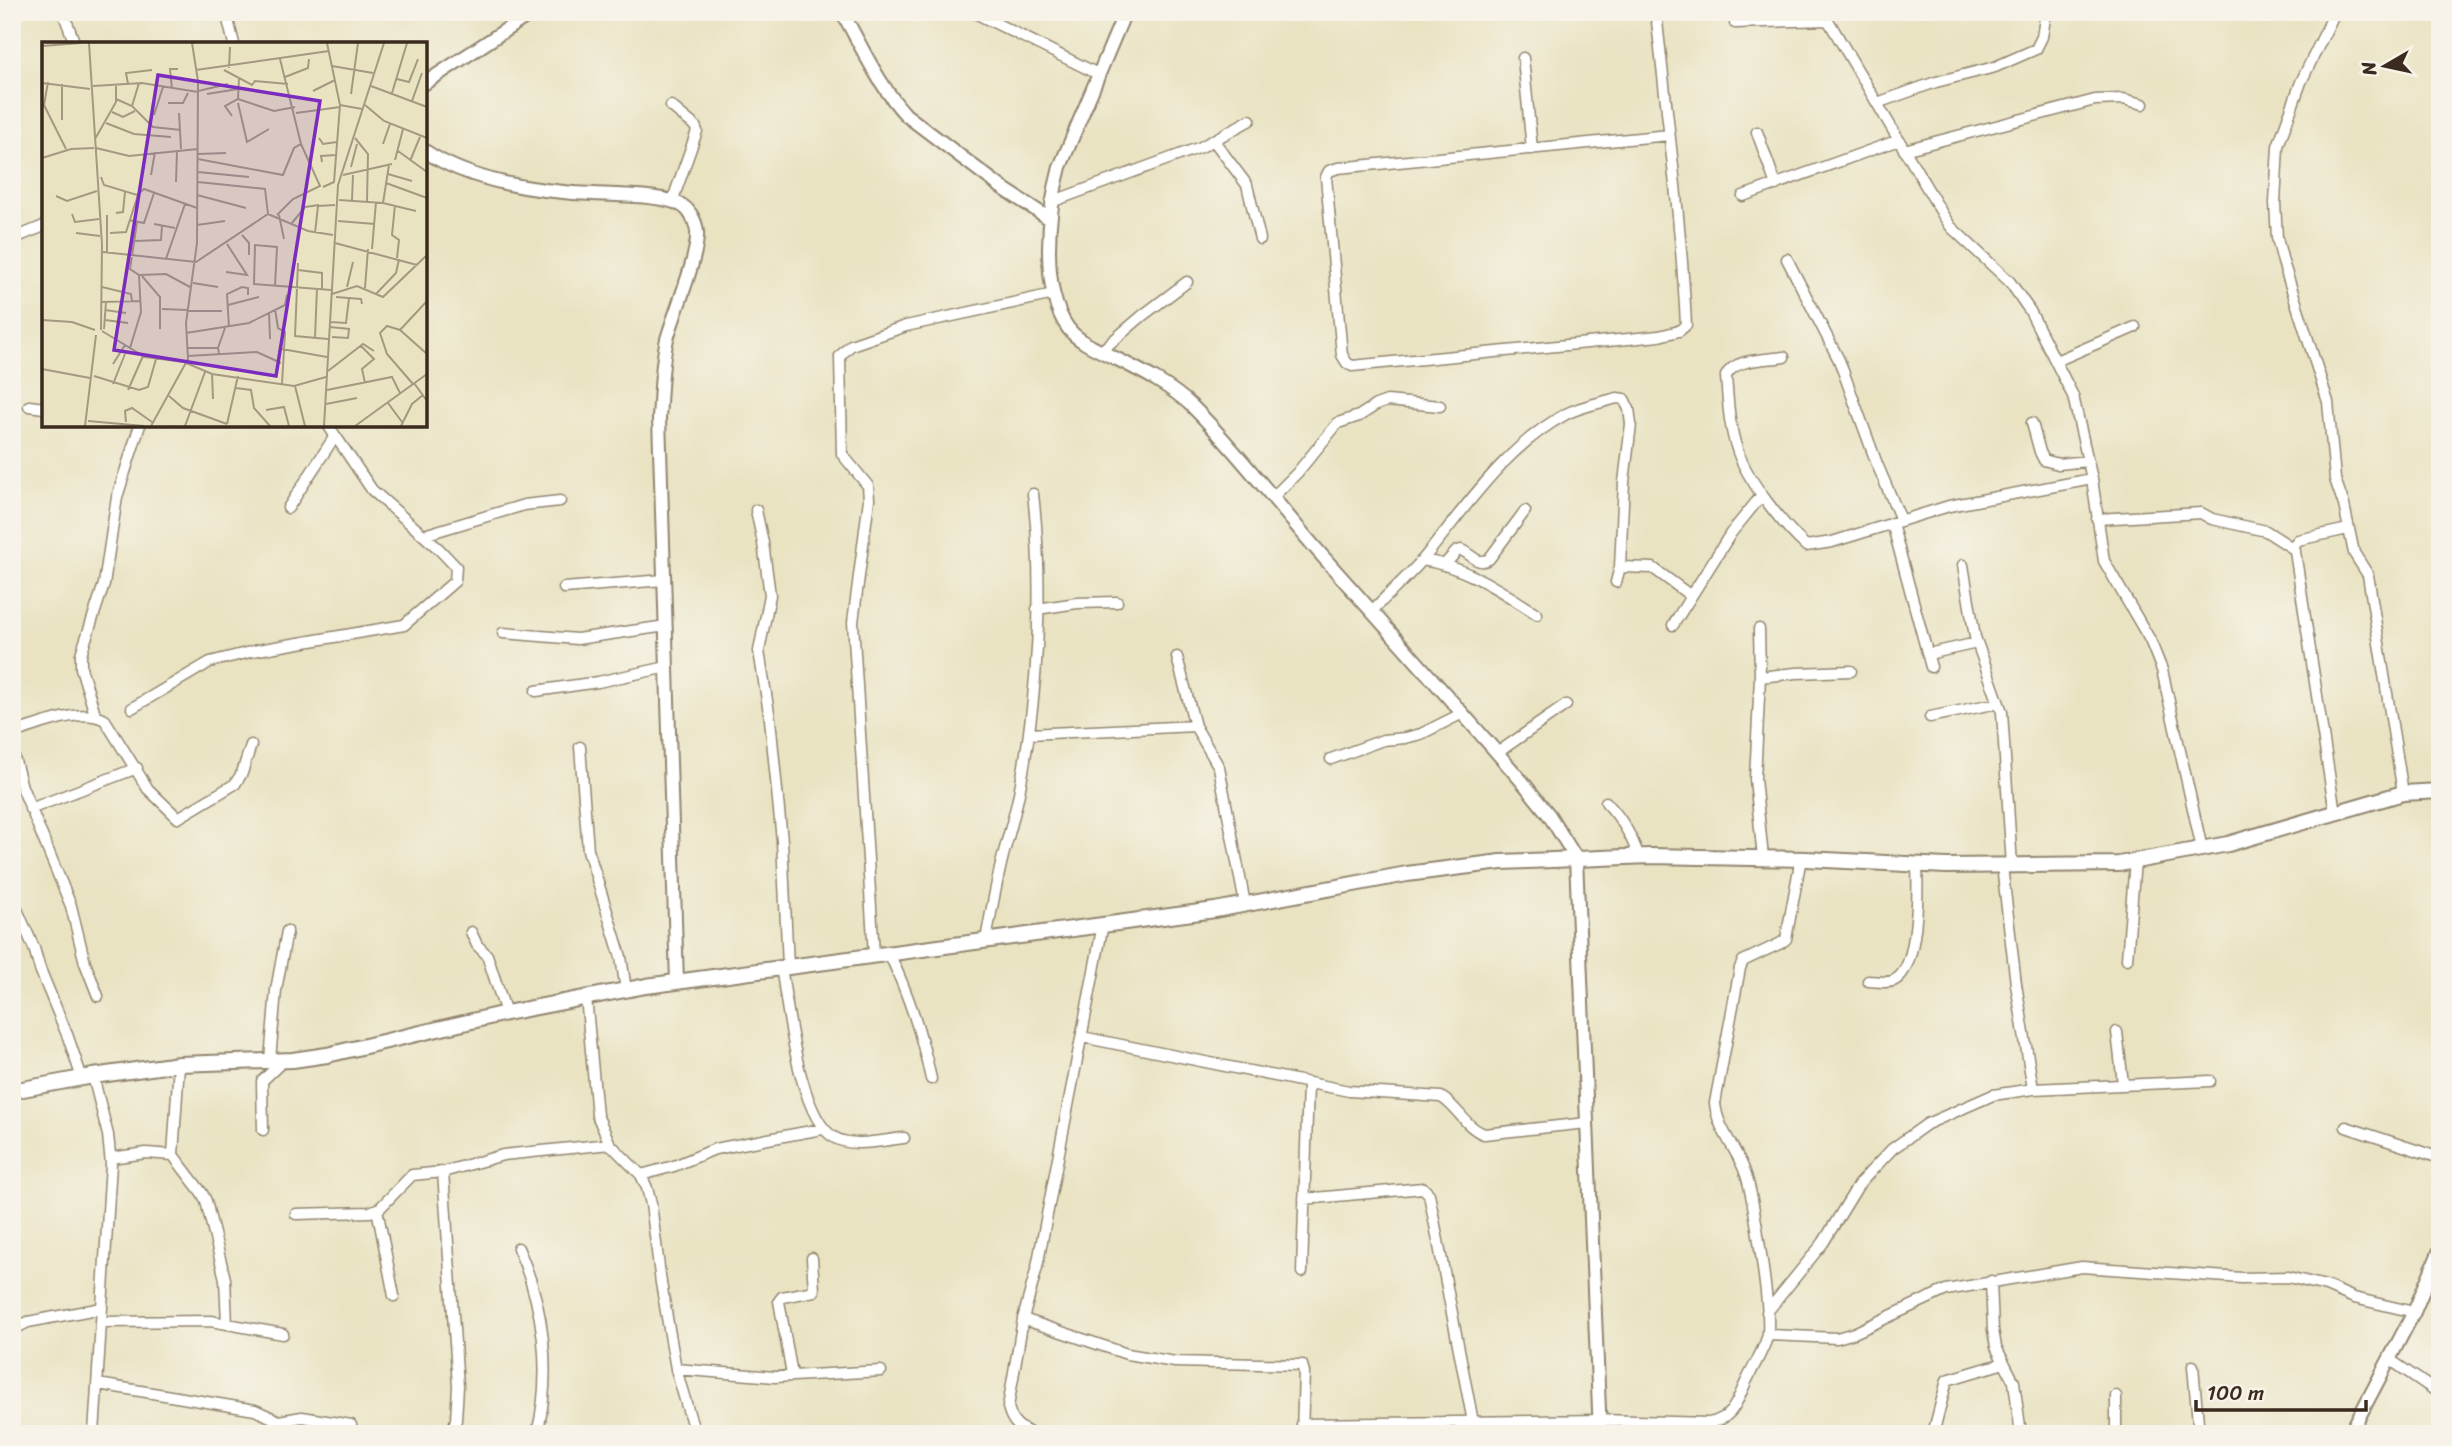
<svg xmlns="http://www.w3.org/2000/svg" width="2452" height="1446" font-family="Sriracha,sans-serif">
<rect width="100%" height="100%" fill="#f7f3e8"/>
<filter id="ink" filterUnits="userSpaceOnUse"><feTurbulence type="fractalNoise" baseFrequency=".0143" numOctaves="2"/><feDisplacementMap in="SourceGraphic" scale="14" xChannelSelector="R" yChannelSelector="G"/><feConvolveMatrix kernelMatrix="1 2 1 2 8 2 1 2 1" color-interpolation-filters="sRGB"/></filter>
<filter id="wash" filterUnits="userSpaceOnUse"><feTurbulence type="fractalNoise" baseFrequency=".00686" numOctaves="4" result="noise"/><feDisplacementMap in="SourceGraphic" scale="28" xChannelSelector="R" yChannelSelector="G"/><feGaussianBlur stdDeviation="1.57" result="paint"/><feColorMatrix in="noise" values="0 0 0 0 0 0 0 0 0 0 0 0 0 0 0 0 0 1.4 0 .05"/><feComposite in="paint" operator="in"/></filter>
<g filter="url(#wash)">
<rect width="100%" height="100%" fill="#e9e3c2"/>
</g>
<g filter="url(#ink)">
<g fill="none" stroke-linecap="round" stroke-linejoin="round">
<defs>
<path id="minor" d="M 63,12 L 75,44
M 226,12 L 234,44
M 973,12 L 1098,74
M 1656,12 C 1667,116 1681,221 1686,325 L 1679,331 L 1659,336 L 1352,366 L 1347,363 L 1342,355 L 1326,177 L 1329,171 L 1338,168 L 1669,135
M 2335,12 L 2301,82 L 2278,146 L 2275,203 L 2277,238 L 2283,262 L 2328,402 L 2335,479 L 2344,505 L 2354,553 L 2368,575 L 2403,793
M 1735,23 L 1828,20 L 1943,215 L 1951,227 L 2010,282 L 2030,311 L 2073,396 L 2092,479 L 2104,561 L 2150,640 L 2162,670 L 2202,849
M 1523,58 L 1532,149
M 1877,103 L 1936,82 L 1995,67 L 2036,49 L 2042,37 L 2046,12
M 671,106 L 695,126 L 697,131 L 672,202
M 1757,132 L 1776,185
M 1214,141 L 1247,185 L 1260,239
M 1904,150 L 2095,100 L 2123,99 L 2143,104
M 1743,196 L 1899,140
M 1051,202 L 1201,147 L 1250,120
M 12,239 L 44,226
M 1787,259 L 1839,360 L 1877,464 L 1901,520
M 1101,351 L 1142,316 L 1187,282
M 1784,357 C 1766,360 1734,358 1726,376 C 1728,402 1729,428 1738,452 C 1748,481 1783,525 1806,546 L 1832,542 L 1949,506 L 2092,479
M 2056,361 L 2135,327
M 29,406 L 44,408
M 2032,423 L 2040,452 L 2044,460 L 2058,464 L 2088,461
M 1272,498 L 1297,473 L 1338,423 L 1359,416 L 1376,405 L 1387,401 L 1440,406
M 288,508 L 335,436
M 756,510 L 763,543 L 770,595 L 759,651 L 770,719 L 782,841 L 788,966
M 2097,519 L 2201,513 L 2212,519 L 2266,531 L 2294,549
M 1892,523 L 1931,667
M 424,535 L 524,505 L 560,501
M 1422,560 C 1465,566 1501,591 1537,614
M 1445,564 L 1457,551 L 1461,550 C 1472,554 1477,566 1489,559 L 1525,511
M 1963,565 L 1975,637 L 2002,712 L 2012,866
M 1620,567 L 1653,568 L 1691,596
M 564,588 L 664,580
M 1037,609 L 1077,603 L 1117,602
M 1372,611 C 1389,593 1408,577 1424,558 C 1467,506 1505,447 1566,414 C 1581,406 1600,403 1617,398 L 1624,399 L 1629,409 L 1631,424 L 1624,482 L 1620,567 L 1616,582
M 1673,625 L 1731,533 L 1762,495
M 1759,629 L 1760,677 L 1755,779 L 1763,858
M 503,633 L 577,639 L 666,626
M 1928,654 L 1977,643
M 1177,657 L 1195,726 L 1219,767 L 1245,904
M 1760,677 L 1796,673 L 1851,671
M 536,691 L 598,682 L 667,667
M 132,708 L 210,662 L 258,650 L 404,625 L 455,581 L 456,567 L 439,549 L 372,490 L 328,425
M 95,714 L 81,668 L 81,654 L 104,584 L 117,497 L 140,425
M 1930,717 L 1998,703
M 12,733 C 38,726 81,706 105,720 L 148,789 L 178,818 L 235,784 L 242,773 L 251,745
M 1029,734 L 1195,726
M 580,747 L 588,850 L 621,957 L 626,990
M 12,750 L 22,787 L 71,906 L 85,963 L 98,996
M 1497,753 L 1566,705
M 1331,759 L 1383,740 L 1405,738 L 1421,734 L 1463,713
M 1606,802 C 1622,819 1631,835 1639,857
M 30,809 L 137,768
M 2335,813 L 2294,545 L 2298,540 L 2348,529
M 2002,866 L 2016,984 L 2033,1089
M 12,898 L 34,948 L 40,969 L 68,1037 L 82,1078
M 471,932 L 477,945 L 487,955 L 506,1013
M 986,940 C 991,912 996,884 1003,856 C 1009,833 1016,811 1020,788 C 1038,694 1044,589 1033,494
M 889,953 C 909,996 921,1032 931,1079
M 874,955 L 853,622 L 869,499 L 868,486 L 842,454 L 840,356 L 851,345 L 906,326 L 1054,294
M 2127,959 L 2135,861
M 781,967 C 788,1007 799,1119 835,1138 C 854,1148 883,1140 904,1138
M 1868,981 C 1876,981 1888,984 1895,980 C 1919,967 1918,889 1917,864
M 586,997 L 597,1115 L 610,1144 L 641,1175 L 647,1188 L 651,1204 L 661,1283 L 676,1369 L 695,1434
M 2117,1032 L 2123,1084
M 1082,1037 L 1349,1091 L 1441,1097 C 1458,1107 1466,1128 1484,1134 L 1587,1123
M 270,1060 L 276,990 L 287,931
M 93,1076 L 108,1135 L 111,1164 L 94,1434
M 2346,1127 L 2440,1158
M 263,1130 L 262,1081 L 284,1060
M 173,1155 L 179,1064
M 111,1158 L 146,1153 L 173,1155 L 202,1193 L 206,1201 L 225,1279 L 227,1324
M 443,1172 L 458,1386 L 456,1420 L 451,1434
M 641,1175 L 674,1166 L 715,1149 L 822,1129
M 1304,1199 L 1423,1188 L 1429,1194 L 1473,1422
M 377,1209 L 394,1296
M 296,1214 L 370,1212 L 380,1208 L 412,1175 L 443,1172 L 503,1155 L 610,1144
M 518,1248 C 544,1305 552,1373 537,1434
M 1302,1272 L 1308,1084
M 1991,1281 L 1993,1330 L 1996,1347 L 2014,1382 L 2021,1434
M 1767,1312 L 1823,1243 L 1859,1184 L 1892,1149 L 1927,1124 L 1993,1095 L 2033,1089 L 2210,1081
M 1023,1319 L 1127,1354 L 1175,1362 L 1302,1365 L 1304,1372 L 1302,1434
M 102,1322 L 211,1321 L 283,1334
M 12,1330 L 28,1322 L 102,1308
M 1768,1335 L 1837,1338 L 1854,1333 L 1946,1290 L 2082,1267 L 2242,1278 L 2288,1277 L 2326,1286 L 2354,1298 L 2414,1312
M 2389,1359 L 2440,1394
M 2193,1366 L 2199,1434
M 676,1369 L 775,1377 L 881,1371
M 792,1375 L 779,1301 L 782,1297 L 814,1291 L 812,1258
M 98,1384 L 255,1410 L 279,1421 L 302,1417 L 351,1425
M 1302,1424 L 1600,1420 L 1709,1423 C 1734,1418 1736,1402 1746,1382 C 1753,1367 1762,1353 1767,1338 C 1773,1320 1753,1193 1745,1172 C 1737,1149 1717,1129 1715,1103 L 1740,968 L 1743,961 L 1781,943 L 1786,939 L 1801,858
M 1032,1434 C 1018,1427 1012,1423 1008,1407 L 1023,1319 L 1037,1267 L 1103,924
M 1933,1434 L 1947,1380 L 2004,1363
M 2116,1434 L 2116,1396"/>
<path id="tertiary" d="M 842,12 C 862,47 879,86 906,115 L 1001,187 L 1050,219
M 1125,12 L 1060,167 C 1048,211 1040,289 1068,328 C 1079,343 1101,351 1117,359 C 1143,372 1171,386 1193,407 C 1238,452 1276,503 1318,551 C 1387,629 1457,706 1525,785 L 1549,815 L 1576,858 L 1600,1434
M 425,83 L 533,12
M 425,151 C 470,182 540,192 593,194 C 616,195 657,195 677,203 C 689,207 696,221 697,232 C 699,255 674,314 667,339 C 661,365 661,393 659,418 L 677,982
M 2350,1434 L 2414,1312 L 2440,1250"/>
<path id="secondary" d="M 12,1091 L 93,1076 L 179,1064 L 293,1060 L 327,1055 L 506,1013 L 646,986 L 1215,910 L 1407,874 L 1501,862 L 1650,856 L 1806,859 L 1946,866 L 2119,864 L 2228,844 L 2403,793 L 2440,791"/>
</defs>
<use href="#minor" stroke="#928670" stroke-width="13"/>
<use href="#tertiary" stroke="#928670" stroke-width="16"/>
<use href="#secondary" stroke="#928670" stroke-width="18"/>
<use href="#minor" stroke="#fff" stroke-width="10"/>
<use href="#tertiary" stroke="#fff" stroke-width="12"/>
<use href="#secondary" stroke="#fff" stroke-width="14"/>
</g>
</g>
<g transform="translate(42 42)">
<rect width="385" height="385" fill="#e9e3c2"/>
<path fill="none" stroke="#a39980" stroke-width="2" d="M 47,1 L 60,203 L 59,288M 0,4 L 39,1M 238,17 L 259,102M 290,24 L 331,31M 187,26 L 188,5M 154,28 L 287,9M 182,28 L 210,43 L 213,39 L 246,42M 243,35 L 266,26 L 267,17M 355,37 L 367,40 L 376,17M 6,40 L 2,63 L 24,107M 0,41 L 48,47M 20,42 L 20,78M 86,42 L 84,31 L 110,28M 51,44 L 100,41 L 156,50M 329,44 L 385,65M 130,47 L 128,27 L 136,27M 156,49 L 186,42M 271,49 L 293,38M 350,51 L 365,1M 165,52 L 196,47M 309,52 L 316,1M 74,57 L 90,64 L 111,85 L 139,88M 196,57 L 232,69 L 253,65M 370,59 L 380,31M 126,61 L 141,61 L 146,51M 196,61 L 205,100 L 227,87M 298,63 L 320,67M 323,63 L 342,79 L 385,96M 90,64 L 97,41M 70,70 L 81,75 L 93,69M 137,71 L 139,107M 254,71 L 298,65M 112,73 L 121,45M 190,74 L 183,64 L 196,57 L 197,36M 64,81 L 92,92 L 129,95M 277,96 L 281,102 L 295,100M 313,96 L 326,112 L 325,159M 53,97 L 74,60 L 74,43M 341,102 L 348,82M 54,106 L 87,114 L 156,107M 356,109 L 385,130M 156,112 L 184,111M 0,116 L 29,107 L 52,106M 156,117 L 241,133 L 252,106 L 259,102 L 278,144 L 251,157 L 235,173M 353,118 L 361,87M 368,119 L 378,95M 280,120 L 279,114 L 294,113M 309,125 L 315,102M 156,130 L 207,135M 346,132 L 370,139M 109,133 L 113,110M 301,133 L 350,122M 59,135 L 62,143 L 95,153 L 102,147 L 155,166M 134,140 L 135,110M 156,140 L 223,147 L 226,172M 344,141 L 385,156M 281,145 L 292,140 L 298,63 L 285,1M 155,153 L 204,166M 14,154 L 25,159 L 55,149M 297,158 L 341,161 L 374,169M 310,158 L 311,133M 341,161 L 347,123M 353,163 L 350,193 L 357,198 L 355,216M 74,171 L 81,170 L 83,150M 30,172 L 33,180 L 57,177M 65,173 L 65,210M 237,173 L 242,197M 87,178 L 102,181 L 112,151M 296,179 L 333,182M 95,180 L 88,227 L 97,233 L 124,232 L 148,245M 250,181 L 263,165 L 277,163M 112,182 L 133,186M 155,183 L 183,179M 34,191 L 58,194M 68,191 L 84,190 L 96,153M 273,191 L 276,164 L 293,163M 200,193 L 207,201 L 207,213M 93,199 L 119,198 L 120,184M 293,201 L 375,223M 330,207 L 334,160M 61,210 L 154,220 L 226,172 L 266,189 L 291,193M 124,217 L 143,162M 256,221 L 253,294 L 286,297M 256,228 L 280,231 L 280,247M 184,230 L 205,233 L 185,202M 100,234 L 118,255 L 118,287M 151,241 L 176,245M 233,244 L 235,205 L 213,203 L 212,242 L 289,248M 60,245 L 89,252 L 90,259M 305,245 L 311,220M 323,246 L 326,207M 290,252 L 315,244 L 341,255 L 385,213M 334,252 L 354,231 L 357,217M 294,255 L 319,257 L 320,262M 60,260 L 99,259M 186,263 L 217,255M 120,267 L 145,268M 233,267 L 236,286 L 243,290 L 240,342M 63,268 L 84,271M 145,269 L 180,269M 227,270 L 228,297M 0,278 L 30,280 L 53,288M 63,278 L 86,281M 288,280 L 304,281 L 307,256M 187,285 L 185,252 L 200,245 L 206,246 L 206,253M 288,285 L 307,287 L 306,296 L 290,295M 62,287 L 64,260M 358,288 L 385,259M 60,289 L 103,315 L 142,320 L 170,332 L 252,344 L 284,335M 144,291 L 207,281 L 243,263 L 245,253M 273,296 L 275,246M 319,304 L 332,317 L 320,327 L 323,341M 88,306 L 99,270 L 97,234M 145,306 L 176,306 L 177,312M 176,306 L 183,286M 240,307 L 285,315M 146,314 L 215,310 L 239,321M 71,322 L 83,303M 0,327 L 48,336M 286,329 L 321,302 L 332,309M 170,332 L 171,357M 52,334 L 97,348 L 106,345 L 114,317M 372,341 L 385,359M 71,342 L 83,312M 371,342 L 345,312 L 338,291 L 345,284 L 358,288 L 385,312M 253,344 L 263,384M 194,346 L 209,348 L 212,366 L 228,384M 86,348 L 101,314M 285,348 L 350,335 L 358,351M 127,354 L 141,366 L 185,382M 346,361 L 360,380M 284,362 L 315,356M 224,368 L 242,365 L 247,384M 46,379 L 102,384M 84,380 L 83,369 L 90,366 L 110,380M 185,382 L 196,334M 43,384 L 54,293M 109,384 L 146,317 L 144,281 L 155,201 L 156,39 L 150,1M 143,384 L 163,330M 282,384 L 296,143 L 342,1M 313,384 L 385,332M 359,384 L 370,362 L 381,353"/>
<path fill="#7b2cbf" fill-opacity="0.15" stroke="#7b2cbf" stroke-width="3.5" d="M 116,33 L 278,59 L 234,334 L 72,308 Z"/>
<rect width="385" height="385" fill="none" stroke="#3b2a1e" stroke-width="3.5"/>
</g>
<rect width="2452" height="1446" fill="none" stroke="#f7f3e8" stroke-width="42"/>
<g transform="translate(2385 66) rotate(261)" stroke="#f7f3e8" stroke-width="5" paint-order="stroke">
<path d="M0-5L12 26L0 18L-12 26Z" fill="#3b2a1e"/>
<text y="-10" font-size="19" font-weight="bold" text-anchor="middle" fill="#3b2a1e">N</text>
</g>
<path d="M2196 1400v10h170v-10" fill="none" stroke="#3b2a1e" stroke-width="3.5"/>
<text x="2207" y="1400" font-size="21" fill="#3b2a1e" stroke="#f7f3e8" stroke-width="5" paint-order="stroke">100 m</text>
</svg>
